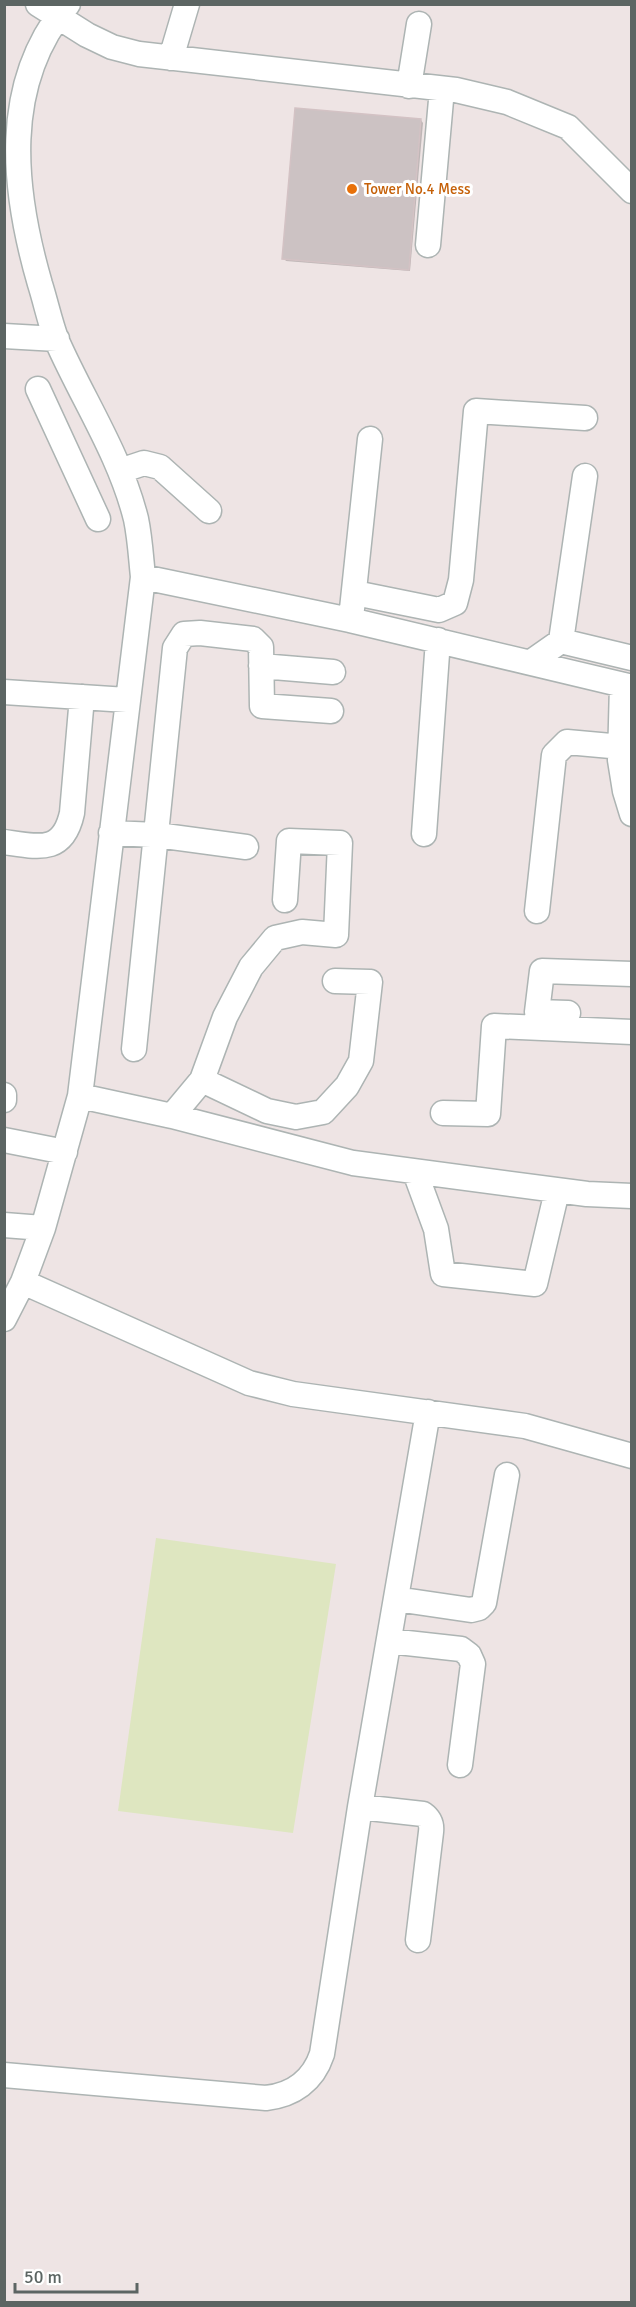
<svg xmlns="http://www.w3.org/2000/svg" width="636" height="2307" font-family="Signika,sans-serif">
<rect width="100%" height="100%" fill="#eee4e4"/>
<path fill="#dee6c0" d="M 156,1538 L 336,1564 L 293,1833 L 118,1811 Z"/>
<path fill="#0003" d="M 421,120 L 423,123 L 410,271 L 286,261 L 284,258 Z"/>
<path fill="#ccc2c3" stroke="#d3c2c4" stroke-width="1.5" d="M 295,108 L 421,119 L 409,270 L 282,259 Z"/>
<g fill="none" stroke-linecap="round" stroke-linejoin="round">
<defs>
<path id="minor" d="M 38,4 L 87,35 L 112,47 L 139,54 L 456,90 L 507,102 L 568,127 L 632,191
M 171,58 L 187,4
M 409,86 L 419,24
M 428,245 L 442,89
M 4,336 L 57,339
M 38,389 L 98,519
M 120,471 L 144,463 L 160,467 L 209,511
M 143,577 L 350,620 L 632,687
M 355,593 L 439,610 L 455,603 L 461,580 L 476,411 L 585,418
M 352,609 L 370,439
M 561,641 L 632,658
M 531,662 L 561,641 L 585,476
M 261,666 L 333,672
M 622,685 L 620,760 L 625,791 L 632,814
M 4,692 L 127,700
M 111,833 L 157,835 L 246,847
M 424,834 L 438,640
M 4,842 C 39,847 63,854 72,813 L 82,697
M 537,911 L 554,755 L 567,742 L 622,747
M 568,1013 L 537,1012 L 542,971 L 632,974
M 134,1049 L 175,648 L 184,634 L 200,633 L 253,639 L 261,647 L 262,706 L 331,711
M 202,1080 L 267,1111 L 296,1117 L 323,1112 L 347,1086 L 361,1061 L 370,982 L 335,981
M 4,1095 L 4,1100
M 80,1096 L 172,1116 L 353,1163 L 587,1194 L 632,1196
M 443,1113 L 488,1114 L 494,1026 L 632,1032
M 172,1116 L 202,1080 L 225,1017 L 251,967 L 275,938 L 302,932 L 336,935 L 340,843 L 289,841 L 285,900
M 4,1140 L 65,1152
M 415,1172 L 436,1229 L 443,1274 L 535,1284 L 557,1191
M 4,1225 L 43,1228
M 23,1282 L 249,1383 L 293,1394 L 525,1426 L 632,1456
M 4,1319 L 23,1282 L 43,1228 L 80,1096 L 143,577 C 141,558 140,538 136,519 C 120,455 83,400 57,341 C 50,323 46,303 40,284 C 13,191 0,84 68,4
M 396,1599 L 471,1610 L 479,1608 L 484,1603 L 507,1475
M 389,1641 L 461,1649 L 469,1655 L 473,1664 L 460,1765
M 360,1807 L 423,1814 C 430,1819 432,1824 431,1832 L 418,1940
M 4,2075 L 266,2098 C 293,2095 313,2081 322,2054 L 360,1807 L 428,1412"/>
</defs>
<use href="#minor" stroke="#adb4b3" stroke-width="27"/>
<use href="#minor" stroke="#fff" stroke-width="24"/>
</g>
<circle fill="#e8710a" stroke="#fff" stroke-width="2" cx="352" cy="189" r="6"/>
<g text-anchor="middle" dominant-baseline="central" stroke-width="6" stroke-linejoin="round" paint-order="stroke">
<g font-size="15" fill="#c56008" stroke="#fff" text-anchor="start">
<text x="364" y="189">Tower No.4 Mess</text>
</g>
</g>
<rect width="636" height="2307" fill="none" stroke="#5c6563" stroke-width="12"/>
<path d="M15 2283v9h122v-9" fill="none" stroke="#5c6563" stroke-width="3"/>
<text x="24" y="2283" font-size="18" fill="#5c6563" stroke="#ffffff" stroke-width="4.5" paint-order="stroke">50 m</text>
</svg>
